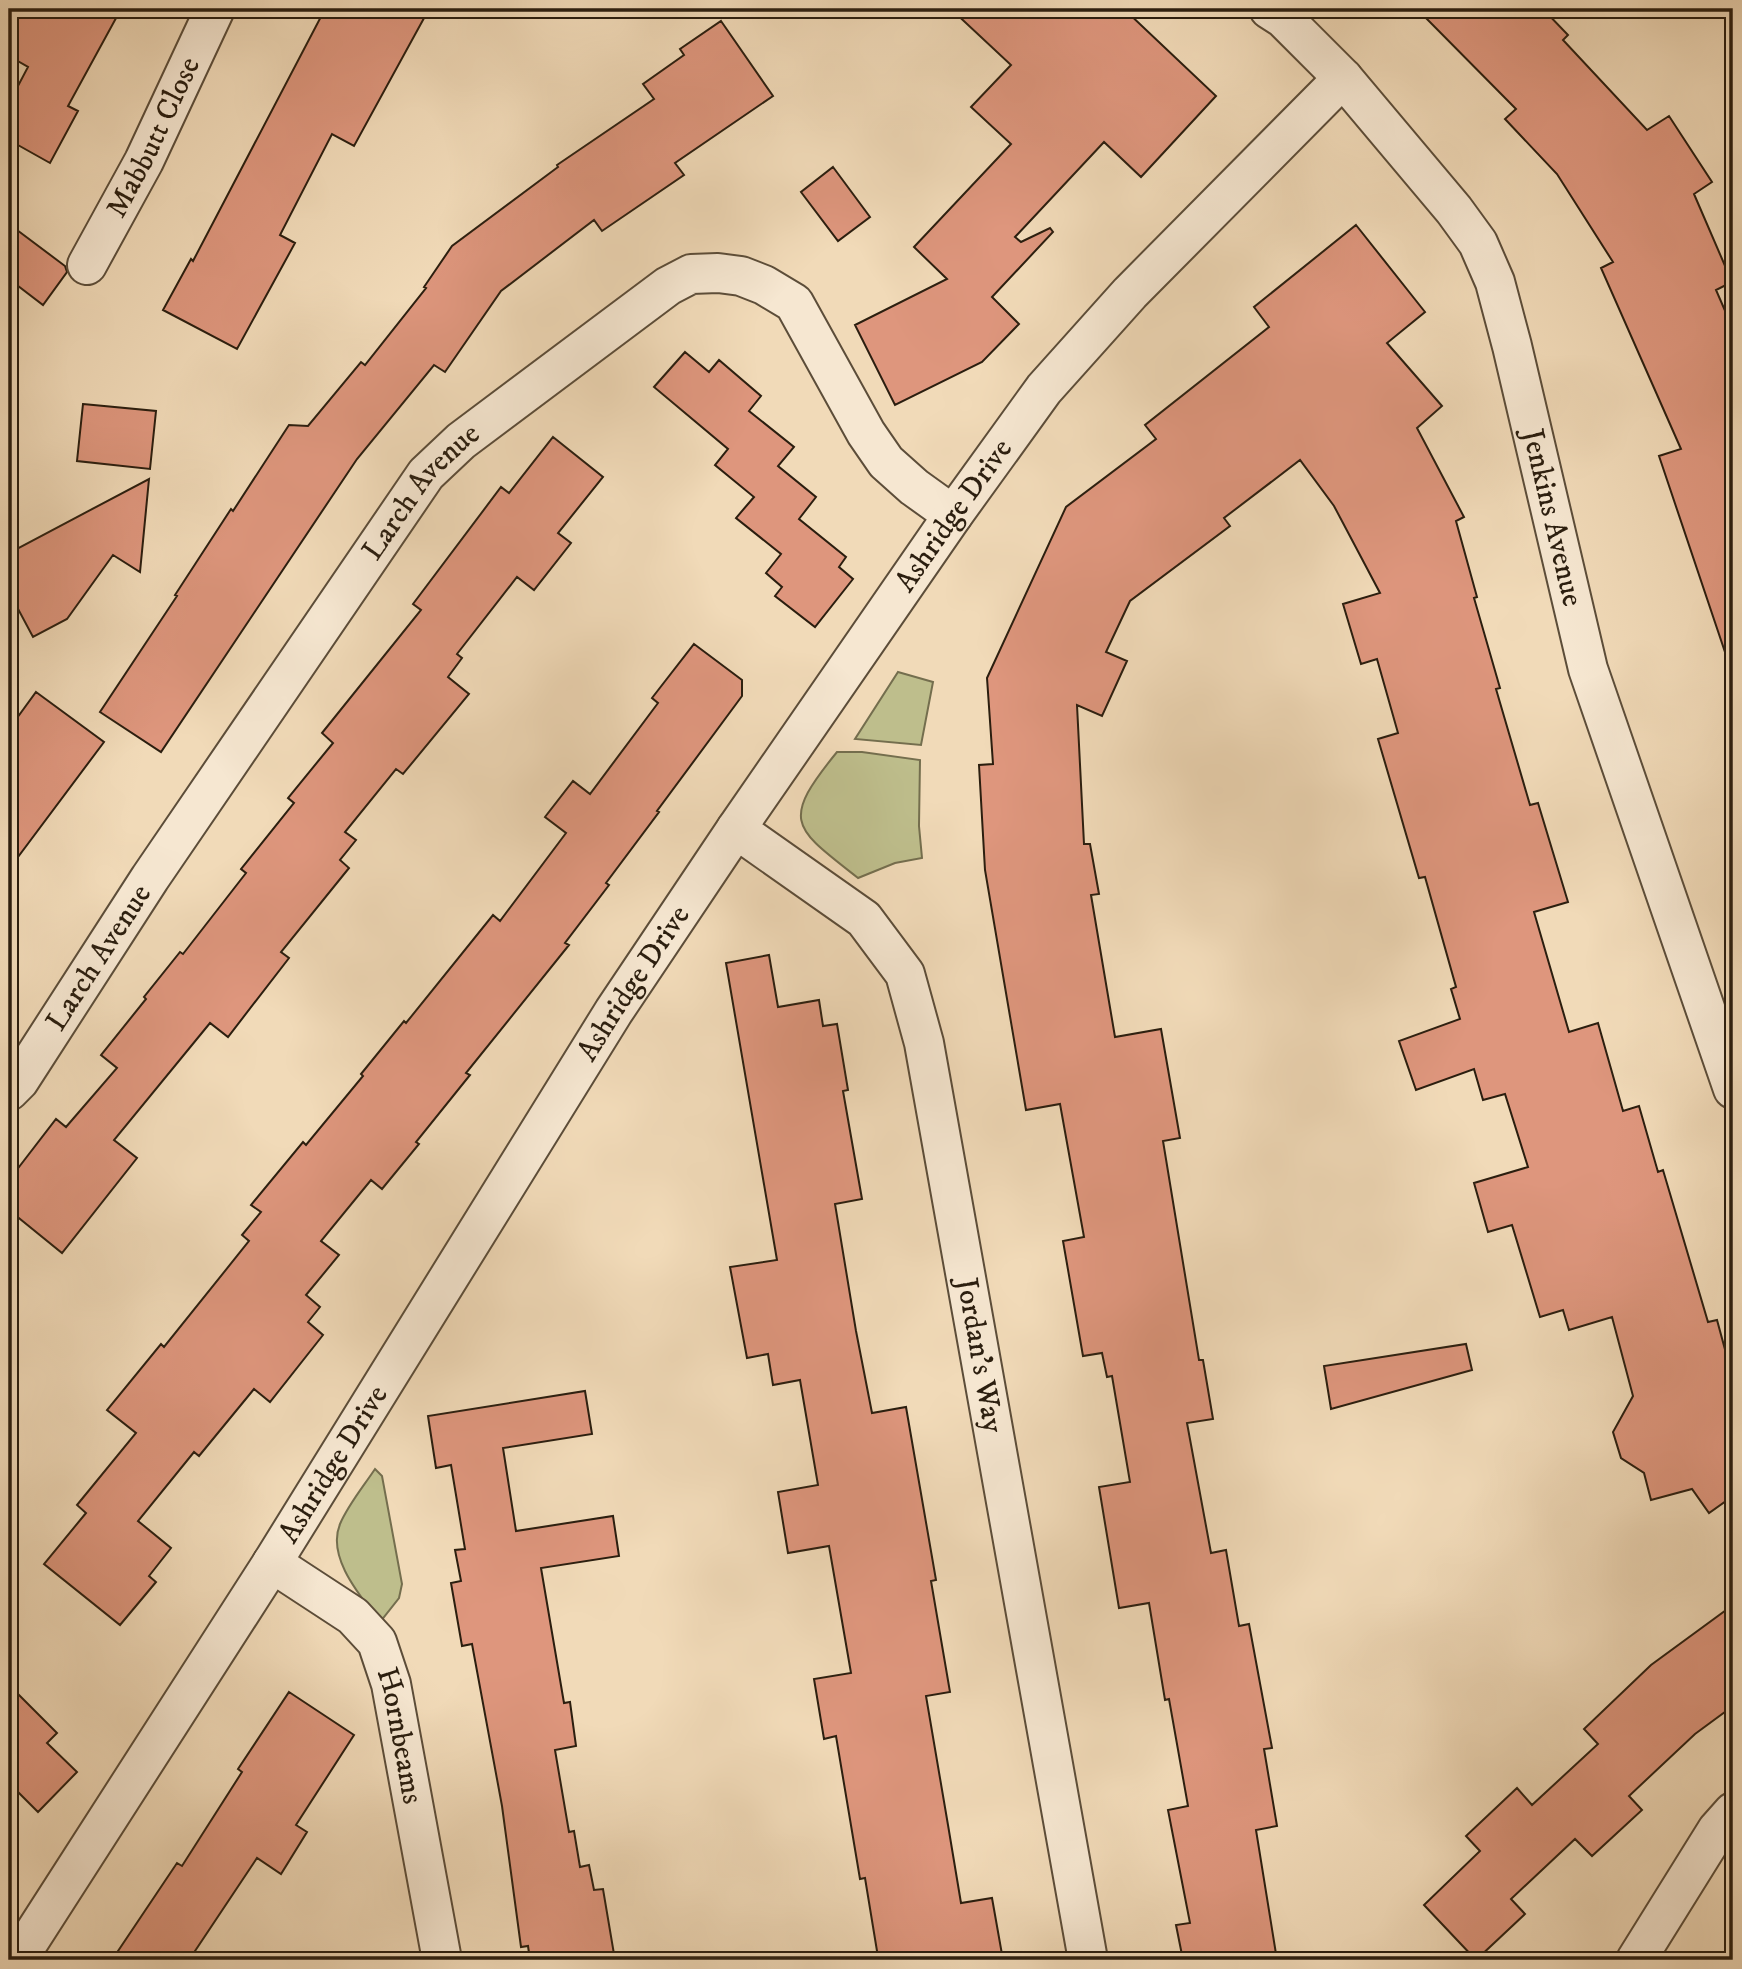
<svg xmlns="http://www.w3.org/2000/svg" width="1742" height="1969" font-family="'IM FELL DW Pica',serif">
<rect width="100%" height="100%" fill="#f1dab8"/>
<filter id="stains"><feTurbulence type="fractalNoise" baseFrequency=".00286" numOctaves="4"/><feColorMatrix values="0 0 0 0 .2 0 0 0 0 .09 0 0 0 0 .02 0 0 0 .5 -.17"/></filter>
<radialGradient id="worn" r=".72"><stop offset=".6" stop-color="#630" stop-opacity="0"/><stop offset="1" stop-color="#630" stop-opacity=".3"/></radialGradient>
<path fill="#bebe8c" stroke="#746e4e" stroke-width="2" d="M 898,672 L 933,682 L 921,745 L 855,739 Z
M 837,752 L 862,752 L 920,760 L 919,826 L 922,858 L 895,863 L 858,878 C 793,827 780,822 837,752 Z
M 375,1469 L 382,1476 L 402,1584 L 399,1598 L 380,1622 C 362,1598 326,1558 340,1524 C 348,1505 363,1487 375,1469 Z"/>
<path fill="#de967d" stroke="#2b1e0f" stroke-width="2" d="M 9,9 L 121,9 L 68,106 L 78,111 L 50,163 L 9,140 L 9,103 L 28,67 L 9,56 Z
M 325,9 L 429,9 L 354,146 L 332,134 L 280,235 L 295,243 L 237,349 L 163,310 L 191,259 L 193,261 Z
M 951,9 L 1124,9 L 1216,96 L 1141,177 L 1104,142 L 1015,237 L 1021,242 L 1050,228 L 1053,232 L 992,297 L 1019,324 L 982,362 L 895,405 L 855,325 L 947,279 L 914,247 L 1011,144 L 971,107 L 1011,65 Z
M 1417,9 L 1543,9 L 1568,35 L 1563,40 L 1647,130 L 1669,116 L 1712,182 L 1694,194 L 1732,282 L 1716,290 L 1733,329 L 1733,653 L 1726,655 L 1659,456 L 1681,449 L 1601,268 L 1613,262 L 1557,174 L 1505,119 L 1516,109 Z
M 721,21 L 773,96 L 675,163 L 684,175 L 602,231 L 594,220 L 501,291 L 445,372 L 434,365 L 357,459 L 161,752 L 100,712 L 177,596 L 175,595 L 231,509 L 233,511 L 289,425 L 308,426 L 361,362 L 365,365 L 426,288 L 424,287 L 452,246 L 558,167 L 557,165 L 654,99 L 643,84 L 684,55 L 680,49 Z
M 833,167 L 870,217 L 838,241 L 801,192 Z
M 9,224 L 65,266 L 67,272 L 43,305 L 9,279 Z
M 1356,225 L 1425,312 L 1387,343 L 1442,406 L 1417,428 L 1464,517 L 1456,521 L 1477,597 L 1474,598 L 1500,688 L 1496,689 L 1530,805 L 1538,803 L 1568,902 L 1534,912 L 1569,1032 L 1598,1023 L 1623,1111 L 1639,1106 L 1658,1172 L 1663,1170 L 1708,1322 L 1717,1320 L 1733,1379 L 1733,1496 L 1709,1513 L 1692,1489 L 1651,1500 L 1644,1473 L 1621,1458 L 1613,1432 L 1633,1396 L 1612,1317 L 1569,1330 L 1563,1310 L 1540,1317 L 1512,1225 L 1488,1232 L 1474,1183 L 1528,1167 L 1505,1094 L 1483,1100 L 1474,1069 L 1416,1090 L 1399,1041 L 1460,1019 L 1451,989 L 1456,987 L 1425,877 L 1419,878 L 1378,739 L 1398,733 L 1377,659 L 1361,664 L 1343,604 L 1380,593 L 1334,506 L 1300,460 L 1224,518 L 1230,526 L 1130,601 L 1106,652 L 1127,661 L 1102,716 L 1077,705 L 1084,844 L 1090,844 L 1099,894 L 1091,895 L 1115,1037 L 1161,1029 L 1180,1138 L 1163,1141 L 1199,1360 L 1203,1360 L 1213,1419 L 1187,1423 L 1211,1553 L 1226,1550 L 1239,1626 L 1249,1624 L 1272,1748 L 1264,1749 L 1277,1826 L 1256,1830 L 1277,1960 L 1183,1960 L 1176,1925 L 1190,1923 L 1168,1810 L 1188,1806 L 1169,1699 L 1165,1700 L 1149,1603 L 1119,1608 L 1099,1487 L 1130,1482 L 1112,1376 L 1107,1377 L 1102,1353 L 1083,1356 L 1063,1241 L 1084,1237 L 1060,1104 L 1026,1110 L 985,870 L 979,765 L 993,764 L 987,678 L 1066,507 L 1156,439 L 1145,425 L 1269,327 L 1254,307 Z
M 685,352 L 709,372 L 719,360 L 761,396 L 749,411 L 794,447 L 778,466 L 816,497 L 799,519 L 846,557 L 839,567 L 853,579 L 815,627 L 775,596 L 782,587 L 766,573 L 781,554 L 736,518 L 754,497 L 715,465 L 728,449 L 654,387 Z
M 83,404 L 156,411 L 150,469 L 77,461 Z
M 553,437 L 603,477 L 558,533 L 571,543 L 534,590 L 517,577 L 457,654 L 462,658 L 448,677 L 469,694 L 403,774 L 396,769 L 345,832 L 356,840 L 340,860 L 349,868 L 281,952 L 289,958 L 228,1037 L 210,1023 L 114,1140 L 137,1158 L 62,1253 L 9,1210 L 9,1180 L 56,1119 L 66,1127 L 117,1068 L 101,1055 L 146,999 L 144,997 L 180,952 L 183,954 L 246,873 L 241,869 L 294,803 L 288,798 L 333,743 L 322,733 L 421,610 L 413,604 L 501,487 L 509,493 Z
M 149,479 L 140,572 L 113,555 L 67,619 L 33,637 L 9,592 L 9,553 Z
M 694,644 L 742,680 L 742,696 L 657,811 L 659,812 L 606,883 L 609,885 L 565,943 L 569,945 L 466,1073 L 470,1075 L 416,1142 L 419,1144 L 382,1189 L 371,1180 L 321,1241 L 339,1255 L 306,1295 L 320,1307 L 308,1322 L 323,1335 L 270,1402 L 254,1389 L 199,1456 L 194,1452 L 138,1521 L 171,1548 L 149,1576 L 156,1582 L 120,1625 L 44,1564 L 86,1513 L 77,1505 L 136,1433 L 107,1410 L 161,1344 L 164,1347 L 249,1241 L 242,1235 L 261,1212 L 251,1205 L 303,1142 L 306,1145 L 363,1076 L 361,1074 L 404,1021 L 406,1023 L 493,915 L 500,921 L 566,833 L 545,817 L 573,781 L 590,794 L 658,703 L 652,698 Z
M 36,692 L 104,742 L 9,869 L 9,729 Z
M 769,955 L 778,1007 L 819,1000 L 823,1026 L 837,1024 L 848,1090 L 843,1091 L 862,1199 L 835,1204 L 856,1331 L 872,1413 L 906,1407 L 936,1580 L 931,1581 L 950,1692 L 926,1696 L 948,1825 L 961,1903 L 992,1898 L 1003,1960 L 903,1960 L 902,1953 L 878,1957 L 865,1878 L 860,1879 L 836,1736 L 824,1739 L 814,1679 L 851,1673 L 829,1546 L 788,1553 L 778,1492 L 818,1485 L 800,1380 L 773,1385 L 768,1354 L 747,1358 L 730,1267 L 777,1260 L 726,963 Z
M 1466,1344 L 1472,1370 L 1331,1409 L 1324,1366 Z
M 585,1391 L 592,1434 L 503,1448 L 516,1531 L 613,1516 L 619,1556 L 541,1568 L 564,1703 L 570,1702 L 576,1746 L 555,1750 L 569,1832 L 574,1831 L 580,1867 L 589,1865 L 594,1890 L 603,1889 L 615,1960 L 530,1960 L 528,1946 L 521,1947 L 502,1806 L 472,1644 L 462,1646 L 451,1583 L 461,1581 L 455,1550 L 465,1549 L 451,1465 L 436,1468 L 428,1416 Z
M 1733,1605 L 1733,1706 L 1695,1734 L 1629,1796 L 1642,1810 L 1592,1856 L 1575,1839 L 1511,1899 L 1525,1914 L 1476,1960 L 1424,1905 L 1480,1851 L 1466,1836 L 1517,1788 L 1532,1805 L 1598,1744 L 1584,1729 L 1651,1665 Z
M 9,1685 L 57,1733 L 47,1743 L 77,1772 L 38,1812 L 9,1783 Z
M 289,1692 L 354,1735 L 296,1825 L 307,1832 L 281,1874 L 257,1858 L 189,1960 L 112,1960 L 177,1863 L 182,1866 L 242,1772 L 238,1769 Z"/>
<g fill="none" stroke-linecap="round" stroke-linejoin="round">
<defs>
<g id="minor">
<path id="s1" d="M 1269,9 L 1283,18 L 1343,78 L 1454,210 L 1478,243 L 1495,282 L 1512,346 L 1588,669 L 1733,1089"/>
<path id="s2" d="M 87,265 L 144,161 L 215,9"/>
<path id="s3" d="M 736,829 L 864,919 L 905,974 L 924,1043 L 1088,1960"/>
<path id="s4" d="M 9,1091 L 19,1081 L 150,878 L 426,474 L 461,441 L 668,286 L 691,274 L 718,273 L 741,276 L 764,285 L 794,303 L 866,433 L 886,462 L 914,487 L 953,515"/>
<path id="s5" d="M 272,1563 L 353,1616 L 377,1642 L 391,1684 L 442,1960"/>
<path id="s6" d="M 17,1960 L 272,1563 L 614,1011 L 736,829 L 953,515 L 1044,389 L 1130,293 L 1343,78"/>
<path d="M 1636,1960 L 1717,1830 L 1733,1812"/>
</g>
</defs>
<use href="#minor" stroke="#5c4d39" stroke-width="42"/>
<use href="#minor" stroke="#f6e7d1" stroke-width="38"/>
</g>
<g text-anchor="middle" dominant-baseline="central" stroke-width="5" stroke-linejoin="round" paint-order="stroke">
<g font-size="30" fill="#2b1e0f" stroke="#f6e7d1">
<text stroke="none"><textPath href="#s2" startOffset="144">Mabbutt Close</textPath></text>
<text stroke="none"><textPath href="#s4" startOffset="728">Larch Avenue</textPath></text>
<text stroke="none"><textPath href="#s6" startOffset="1722">Ashridge Drive</textPath></text>
<text stroke="none"><textPath href="#s1" startOffset="600">Jenkins Avenue</textPath></text>
<text stroke="none"><textPath href="#s4" startOffset="161">Larch Avenue</textPath></text>
<text stroke="none"><textPath href="#s6" startOffset="1155">Ashridge Drive</textPath></text>
<text stroke="none"><textPath href="#s3" startOffset="614">Jordan's Way</textPath></text>
<text stroke="none"><textPath href="#s6" startOffset="588">Ashridge Drive</textPath></text>
<text stroke="none"><textPath href="#s5" startOffset="229">Hornbeams</textPath></text>
</g>
</g>
<rect width="1742" height="1969" fill="none" stroke="#f1dab8" stroke-width="35"/>
<rect x="10" y="10" width="1721" height="1948" fill="none" stroke="#2b1e0f" stroke-width="3.5"/>
<rect x="18" y="18" width="1707" height="1934" fill="none" stroke="#2b1e0f" stroke-width="2"/>
<rect width="100%" height="100%" filter="url(#stains)"/>
<rect width="100%" height="100%" fill="url(#worn)"/>
</svg>
